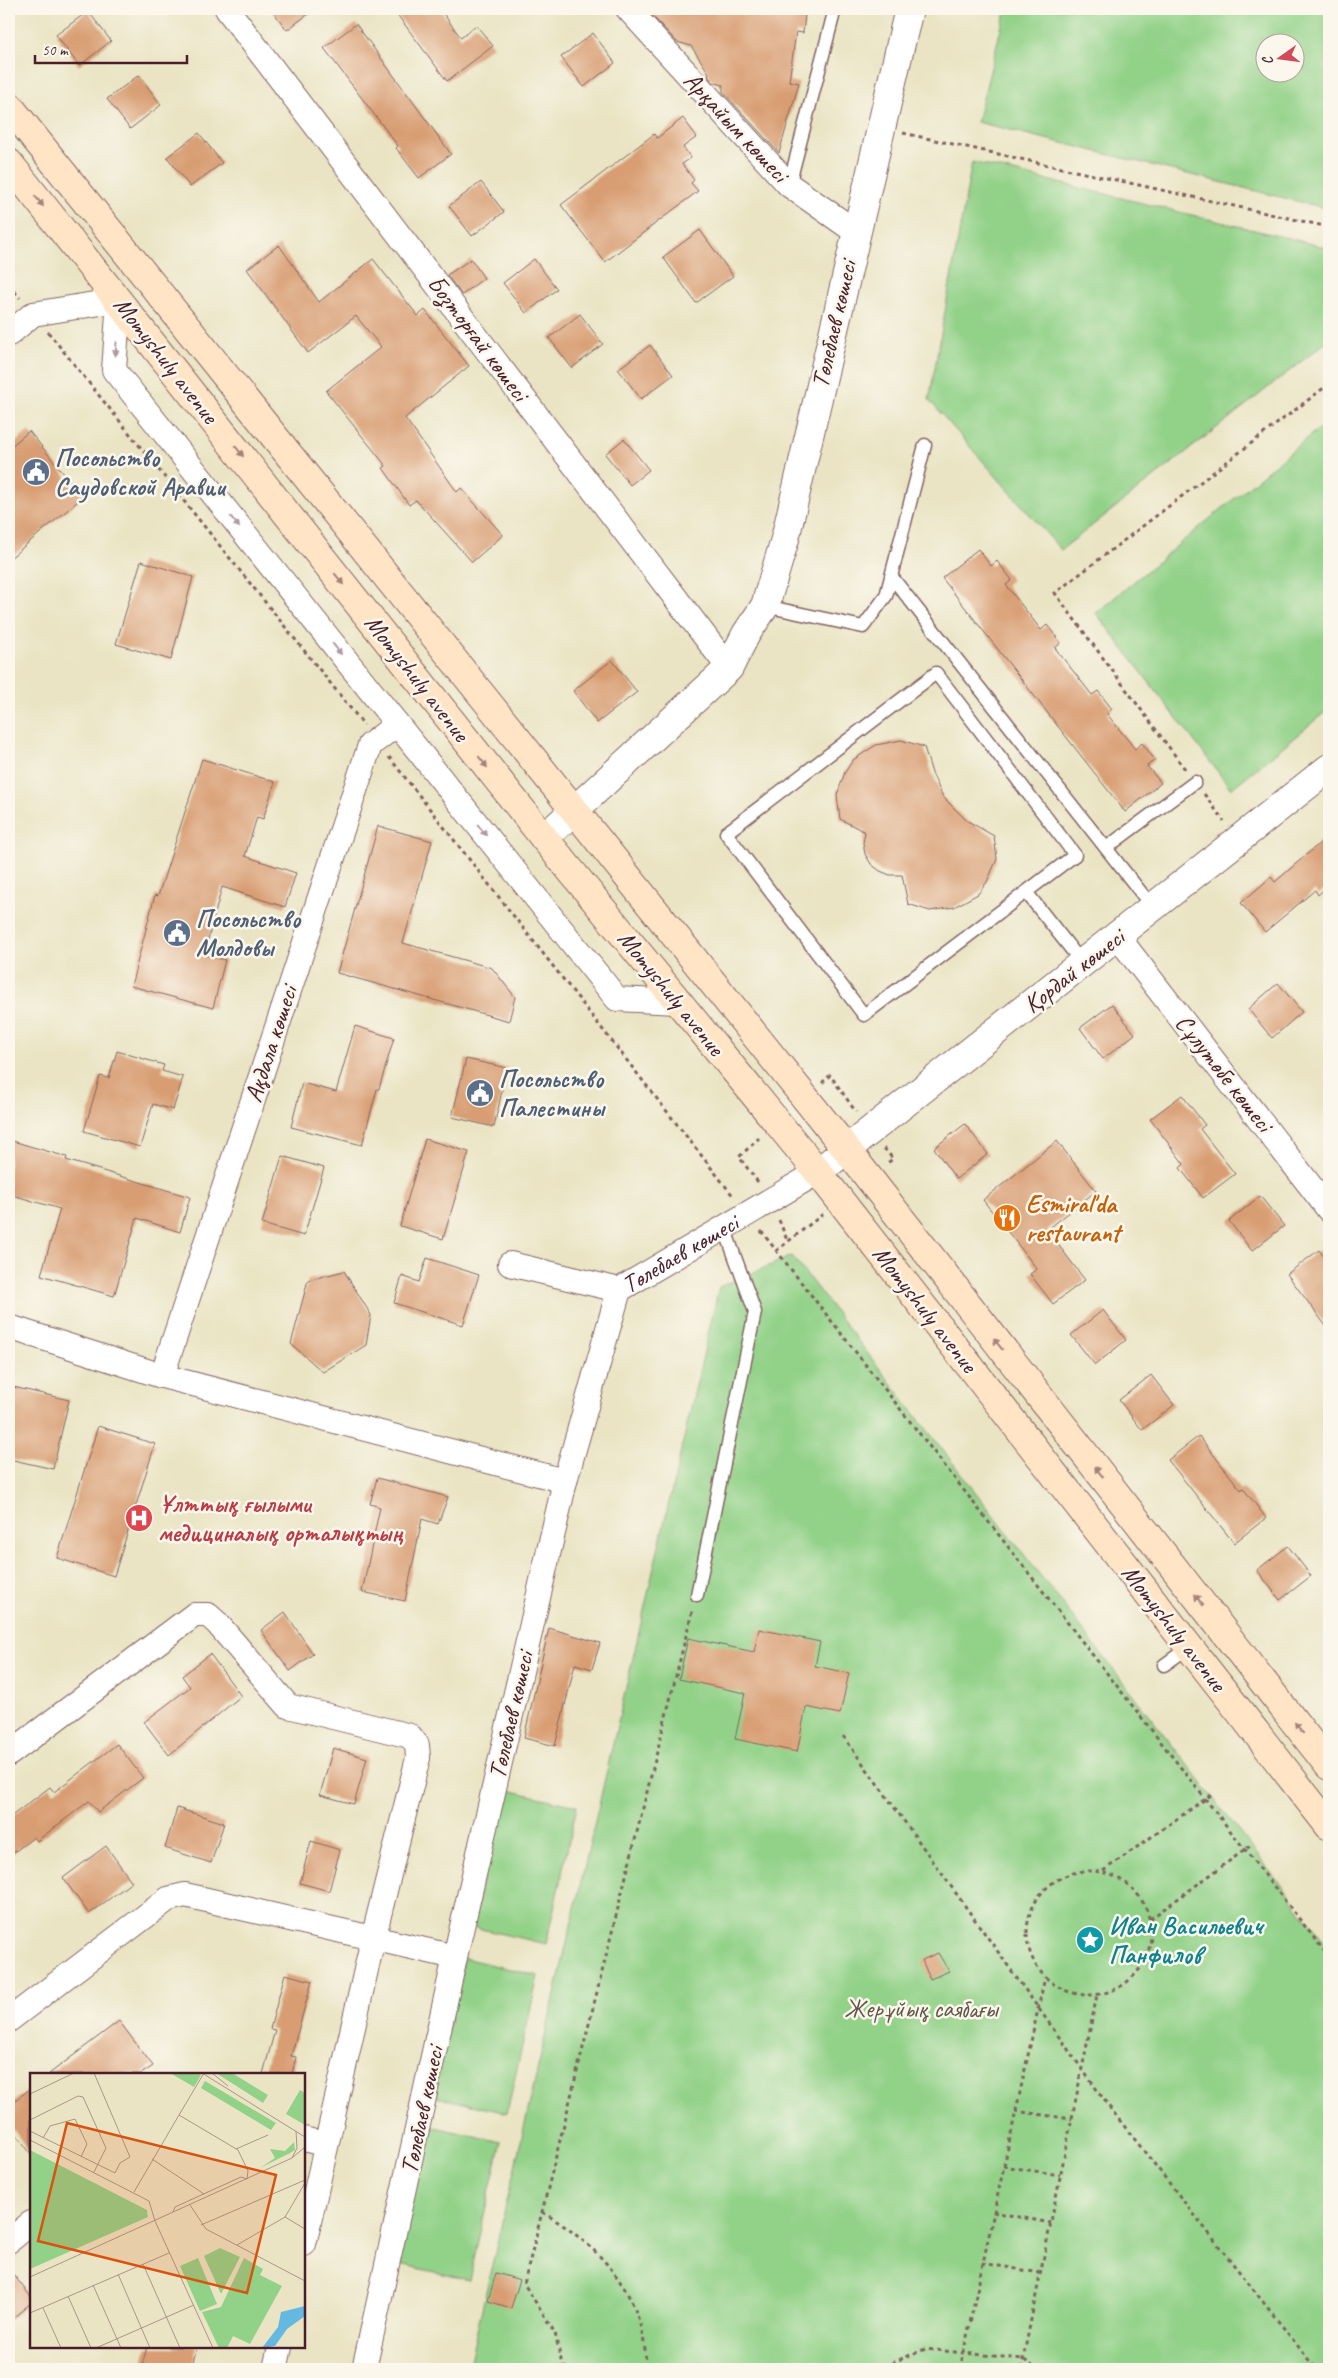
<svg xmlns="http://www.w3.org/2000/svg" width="1338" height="2378" font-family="Caveat,sans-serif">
<rect width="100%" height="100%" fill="#fbf7ec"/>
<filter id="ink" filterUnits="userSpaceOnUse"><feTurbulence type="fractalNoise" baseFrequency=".02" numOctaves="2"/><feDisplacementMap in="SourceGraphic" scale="10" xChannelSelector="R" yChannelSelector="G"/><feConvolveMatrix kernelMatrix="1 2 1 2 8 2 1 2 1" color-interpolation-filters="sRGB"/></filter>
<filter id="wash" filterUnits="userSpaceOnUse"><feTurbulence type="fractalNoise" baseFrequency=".0096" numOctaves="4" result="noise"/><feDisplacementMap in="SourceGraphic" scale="20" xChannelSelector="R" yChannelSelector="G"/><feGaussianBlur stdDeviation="1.12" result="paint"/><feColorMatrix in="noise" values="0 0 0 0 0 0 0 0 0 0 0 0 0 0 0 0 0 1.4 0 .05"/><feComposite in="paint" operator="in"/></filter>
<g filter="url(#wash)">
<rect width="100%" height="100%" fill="#eae4c4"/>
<path fill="#92d188" stroke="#6e785a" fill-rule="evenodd" d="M 1006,9 L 1329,9 L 1329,209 L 977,122 ZM 1266,42 L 1296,42 L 1296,72 L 1266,72 Z
M 972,162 L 1329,248 L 1329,340 L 1061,550 L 929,400 Z
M 1329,420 L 1329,709 L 1231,789 L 1096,613 Z
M 792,1256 L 1329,1947 L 1329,2369 L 468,2369 L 719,1287 Z
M 503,1789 L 577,1806 L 546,1944 L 472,1927 Z
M 464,1958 L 538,1976 L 507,2113 L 433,2096 Z
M 426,2125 L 501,2142 L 469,2280 L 395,2263 Z"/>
<g id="blocks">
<path fill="#d89d72" d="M 271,9 L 315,9 L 287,30 Z
M 393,9 L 440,9 L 461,38 L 476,25 L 493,46 L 447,81 Z
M 646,9 L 791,9 L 790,12 L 805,15 L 803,33 L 796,32 L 789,81 L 799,83 L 779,153 L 723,92 L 723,85 L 713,82 L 708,76 L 709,73 L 691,46 L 677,42 Z
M 88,11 L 111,41 L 79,66 L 56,35 Z
M 356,24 L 451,154 L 419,178 L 396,148 L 398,146 L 324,48 Z
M 593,33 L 615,63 L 584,87 L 561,57 Z
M 139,75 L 161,105 L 130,129 L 107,99 Z
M 683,118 L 697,137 L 683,147 L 691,158 L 682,164 L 694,180 L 691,183 L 698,191 L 605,262 L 561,205 L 654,134 L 657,138 Z
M 199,133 L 222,163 L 190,187 L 167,157 Z
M 481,182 L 504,212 L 472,236 L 449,206 Z
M 700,230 L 733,276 L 696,303 L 663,257 Z
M 279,245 L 319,302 L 373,259 L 418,316 L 425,310 L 469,366 L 405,418 L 457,492 L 461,488 L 503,535 L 472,562 L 416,500 L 409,505 L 383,468 L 386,466 L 326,391 L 381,347 L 356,316 L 308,353 L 247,269 Z
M 471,259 L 484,278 L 462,295 L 447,275 Z
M 534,259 L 557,289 L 526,313 L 503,283 Z
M 580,314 L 603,344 L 572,368 L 549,338 Z
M 650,345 L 673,375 L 641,399 L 618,369 Z
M 29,431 L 83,497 L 9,559 L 9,448 Z
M 624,439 L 649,470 L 630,485 L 605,454 Z
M 978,549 L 991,566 L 997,561 L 1012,580 L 1006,585 L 1041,630 L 1047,625 L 1061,643 L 1055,648 L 1092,695 L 1098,691 L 1112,709 L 1107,714 L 1135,749 L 1142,743 L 1155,760 L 1147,766 L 1161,783 L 1125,812 L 942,578 Z
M 141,561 L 193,577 L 171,660 L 116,644 Z
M 612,660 L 637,692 L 597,723 L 573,691 Z
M 901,740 L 924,747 L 932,773 L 943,797 L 966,820 L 994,836 L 997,859 L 987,882 L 978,894 L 954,907 L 930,911 L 908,904 L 902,875 L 890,875 L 880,871 L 871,864 L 865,854 L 863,843 L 865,832 L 840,819 L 837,795 L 845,772 L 853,760 L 876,745 Z
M 202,759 L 275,782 L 263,819 L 257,817 L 245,856 L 296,873 L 285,907 L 222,887 L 204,955 L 225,960 L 213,1008 L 131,986 L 155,895 L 158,896 Z
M 378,826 L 432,841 L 403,943 L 492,968 L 515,997 L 509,1021 L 337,973 Z
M 1329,835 L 1329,885 L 1318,895 L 1315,890 L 1265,932 L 1241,903 L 1271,877 L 1275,882 Z
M 1278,983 L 1302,1012 L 1272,1038 L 1248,1009 Z
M 1112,1004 L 1135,1034 L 1103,1059 L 1080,1028 Z
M 355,1026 L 394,1038 L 379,1089 L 377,1089 L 362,1145 L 291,1127 L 302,1083 L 336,1092 Z
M 117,1051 L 164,1065 L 162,1071 L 183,1077 L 173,1110 L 153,1104 L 140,1147 L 84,1131 L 100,1076 L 109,1078 Z
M 466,1059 L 507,1068 L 494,1127 L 452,1117 Z
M 1182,1095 L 1205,1125 L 1200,1129 L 1235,1174 L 1203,1198 L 1180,1168 L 1184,1164 L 1150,1119 Z
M 965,1124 L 988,1154 L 956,1179 L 934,1148 Z
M 425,1139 L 469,1152 L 443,1239 L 400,1226 Z
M 9,1140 L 67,1157 L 66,1160 L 190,1197 L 180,1232 L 137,1218 L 114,1296 L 41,1275 L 60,1209 L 9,1194 Z
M 1057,1141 L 1096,1191 L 1047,1230 L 1085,1280 L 1053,1304 L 1030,1274 L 1037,1269 L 983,1200 Z
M 282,1156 L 324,1168 L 304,1236 L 262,1224 Z
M 1260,1196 L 1284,1226 L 1252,1251 L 1229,1221 Z
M 1319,1250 L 1329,1264 L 1329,1330 L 1287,1274 Z
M 427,1258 L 479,1275 L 463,1325 L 394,1303 L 402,1276 L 419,1282 Z
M 344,1271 L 371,1315 L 366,1345 L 323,1372 L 291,1344 L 308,1280 Z
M 1103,1310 L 1126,1340 L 1095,1365 L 1071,1335 Z
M 1151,1375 L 1174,1405 L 1142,1430 L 1119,1400 Z
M 9,1386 L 69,1400 L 53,1469 L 9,1459 Z
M 98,1426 L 155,1444 L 114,1576 L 57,1558 Z
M 1199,1436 L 1241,1490 L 1243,1488 L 1266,1518 L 1234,1543 L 1168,1460 Z
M 377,1478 L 448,1497 L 438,1524 L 422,1519 L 405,1601 L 362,1592 L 380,1507 L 370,1504 Z
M 1288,1546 L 1311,1576 L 1280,1600 L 1257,1570 Z
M 285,1612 L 313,1654 L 290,1671 L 261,1630 Z
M 549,1628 L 600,1643 L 592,1669 L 575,1664 L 555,1746 L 524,1738 Z
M 759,1629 L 820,1642 L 815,1666 L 849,1673 L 840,1714 L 806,1707 L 797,1752 L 735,1739 L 745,1693 L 679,1679 L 688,1638 L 754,1652 Z
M 210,1654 L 241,1696 L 169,1755 L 144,1722 L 190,1687 L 182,1676 Z
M 117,1744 L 143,1778 L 98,1812 L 89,1801 L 37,1841 L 34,1837 L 9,1856 L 9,1818 L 50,1787 L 54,1792 Z
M 333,1748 L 367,1758 L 354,1804 L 320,1795 Z
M 177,1808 L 224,1823 L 211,1863 L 165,1848 Z
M 311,1841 L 340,1850 L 329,1891 L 300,1883 Z
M 106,1846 L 132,1882 L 89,1914 L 63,1878 Z
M 938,1953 L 949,1971 L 930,1979 L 922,1960 Z
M 285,1974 L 312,1981 L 291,2056 L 296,2057 L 292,2074 L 263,2074 L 275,2030 L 270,2029 Z
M 119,2021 L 153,2066 L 141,2074 L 49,2074 Z
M 31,2088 L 31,2154 L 9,2124 L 9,2105 Z
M 9,2269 L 31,2297 L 31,2303 L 9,2321 Z
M 496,2273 L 520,2280 L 511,2308 L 488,2301 Z
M 147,2347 L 197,2347 L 191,2369 L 141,2369 Z"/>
</g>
</g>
<g filter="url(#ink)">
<use href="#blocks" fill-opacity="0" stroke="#826461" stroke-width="1"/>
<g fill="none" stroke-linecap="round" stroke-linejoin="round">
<defs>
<path id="service" d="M 789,185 L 835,9
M 891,576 L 1154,909
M 765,606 L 863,627 L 886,596 L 925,445
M 1106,848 L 1195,782
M 1026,892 L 864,1015 L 726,833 L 936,673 L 1075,855 L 1026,892 L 1083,964
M 697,1595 L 755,1312 L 724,1227
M 1164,1665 L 1189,1647"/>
<g id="minor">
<path d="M 227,9 L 729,668"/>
<path d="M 628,9 L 789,185 L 856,232"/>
<path d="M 9,334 L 33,314 L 119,300 L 114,370 L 617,999 L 677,1002"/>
<path d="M 1118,937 L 1329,1210"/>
<path d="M 510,1264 L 619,1290"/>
<path d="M 9,1327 L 162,1376 L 565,1481"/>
<path d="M 162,1376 L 370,745 L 397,724"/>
<path d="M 9,1754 L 194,1615 L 208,1615 L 217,1623 L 288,1706 L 410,1736 L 417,1745 L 418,1758 L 373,1939 L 304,2244"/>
<path d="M 9,2020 L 168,1899 L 185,1895 L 455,1957"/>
<path d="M 304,2139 L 326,2145"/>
<path d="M 9,2241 L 31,2223"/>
<path d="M 275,2369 L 280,2347"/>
<path id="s1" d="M 364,2369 L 455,1957 L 565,1481 L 619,1290 L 818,1172"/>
</g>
<path id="tertiary" d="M 544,838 L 729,668 L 746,634 L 765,606 L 785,539 L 909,9
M 818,1172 L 1329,768"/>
<path id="secondary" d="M 9,106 L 847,1150 L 1329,1766
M 9,163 L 544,838 L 818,1172 L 1329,1826"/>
</defs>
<use href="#service" stroke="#826461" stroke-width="15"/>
<use href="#minor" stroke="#826461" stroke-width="26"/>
<use href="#tertiary" stroke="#826461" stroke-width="30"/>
<use href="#secondary" stroke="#826461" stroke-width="30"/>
<path stroke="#826461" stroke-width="3" stroke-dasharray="4 4" stroke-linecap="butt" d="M 903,133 L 1329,227
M 9,285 L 20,298
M 48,332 L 364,725
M 389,757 L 734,1197
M 1185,769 L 1055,593 L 1329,384
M 1204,794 L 1224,821
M 822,1083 L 830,1075 L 856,1112
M 884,1148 L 893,1159 L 887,1163
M 758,1182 L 739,1157 L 759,1138
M 779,1220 L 787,1240
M 761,1231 L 1329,1957
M 776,1251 L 823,1214
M 843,1736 L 1110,2108 L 1316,2369
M1027 1933a62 62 0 1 1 124 0a62 62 0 1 1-124 0Z
M 1103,1871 L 1211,1795
M 1150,1919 L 1250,1846
M 1015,2111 L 1072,2119
M 1003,2166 L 1060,2175
M 542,2212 C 602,2247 646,2296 646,2369
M 993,2212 L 1051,2223
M 982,2263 L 1040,2273
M 563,2367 L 574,2369
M 563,2369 L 555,2333 L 524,2284 L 693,1608
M 877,2369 L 925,2349 L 1023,2359 L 1037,2369
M 960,2369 L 1045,1977
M 1021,2369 L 1097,1995"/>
<use href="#service" stroke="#fff" stroke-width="12"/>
<use href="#minor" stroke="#fff" stroke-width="24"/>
<use href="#tertiary" stroke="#fff" stroke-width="28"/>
<use href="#secondary" stroke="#ffe4c6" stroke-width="28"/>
</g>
<defs><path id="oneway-solid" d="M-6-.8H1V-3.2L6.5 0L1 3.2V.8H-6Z" transform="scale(1.25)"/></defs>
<g fill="#a48278">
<use href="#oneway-solid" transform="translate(39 201) rotate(51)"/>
<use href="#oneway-solid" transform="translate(239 451) rotate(52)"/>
<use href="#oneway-solid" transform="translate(339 579) rotate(52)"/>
<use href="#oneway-solid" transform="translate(483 762) rotate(52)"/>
<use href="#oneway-solid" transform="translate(998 1344) rotate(-128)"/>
<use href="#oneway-solid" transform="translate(1099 1472) rotate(-128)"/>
<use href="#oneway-solid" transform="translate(1199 1600) rotate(-128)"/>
<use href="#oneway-solid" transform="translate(1299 1728) rotate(-128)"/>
</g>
<g fill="#ae9aa0">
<use href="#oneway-solid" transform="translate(116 349) rotate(94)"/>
<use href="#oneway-solid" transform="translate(235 522) rotate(51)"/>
<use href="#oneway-solid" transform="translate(337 649) rotate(51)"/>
<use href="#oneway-solid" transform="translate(482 830) rotate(51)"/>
</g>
</g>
<defs>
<symbol id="civic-disc" viewBox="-11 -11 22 22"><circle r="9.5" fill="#5c6f8a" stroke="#fbf7ec"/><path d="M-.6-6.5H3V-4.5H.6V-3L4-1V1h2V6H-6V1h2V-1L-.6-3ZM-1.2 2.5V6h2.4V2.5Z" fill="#fff"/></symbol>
<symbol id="restaurant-disc" viewBox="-11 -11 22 22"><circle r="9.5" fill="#e8710a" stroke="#fbf7ec"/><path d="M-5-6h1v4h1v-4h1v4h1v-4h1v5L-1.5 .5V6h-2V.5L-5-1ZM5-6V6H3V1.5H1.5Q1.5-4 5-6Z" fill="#fff"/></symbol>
<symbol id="hospital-disc" viewBox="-11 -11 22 22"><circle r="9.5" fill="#e0444e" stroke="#fbf7ec"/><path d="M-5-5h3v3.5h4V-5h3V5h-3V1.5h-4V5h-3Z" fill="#fff"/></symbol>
<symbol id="sight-disc" viewBox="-11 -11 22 22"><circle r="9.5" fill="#0f9aa8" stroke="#fbf7ec"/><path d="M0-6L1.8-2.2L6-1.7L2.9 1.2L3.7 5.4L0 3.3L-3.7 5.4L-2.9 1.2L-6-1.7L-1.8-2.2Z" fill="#fff"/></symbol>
</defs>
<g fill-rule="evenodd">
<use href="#civic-disc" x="20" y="456" width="32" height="32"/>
<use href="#civic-disc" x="161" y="917" width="32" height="32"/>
<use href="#civic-disc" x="464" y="1077" width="32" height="32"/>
<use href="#restaurant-disc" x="991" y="1202" width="32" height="32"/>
<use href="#hospital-disc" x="123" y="1502" width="32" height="32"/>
<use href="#sight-disc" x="1074" y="1924" width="32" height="32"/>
</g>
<g text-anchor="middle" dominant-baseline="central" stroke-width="5" stroke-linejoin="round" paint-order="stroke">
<g font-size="25" fill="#4a1f2b" stroke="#fbf7ec">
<text transform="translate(736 127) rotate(47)">Арқайым көшесі</text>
<text transform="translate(834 324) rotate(-77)">Төлебаев көшесі</text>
<text transform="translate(478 338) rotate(53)">Бозторғай көшесі</text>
<text transform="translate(166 360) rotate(52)">Momyshuly avenue</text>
<text transform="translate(417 678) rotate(52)">Momyshuly avenue</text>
<text transform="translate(1074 971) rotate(-38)">Қордай көшесі</text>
<text transform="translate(671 993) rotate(51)">Momyshuly avenue</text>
<text transform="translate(271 1044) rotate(-72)">Ақдала көшесі</text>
<text transform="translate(1224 1073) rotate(52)">Сұлутөбе көшесі</text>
<text stroke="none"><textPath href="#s1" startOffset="1180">Төлебаев көшесі</textPath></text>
<text transform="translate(925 1309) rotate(52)">Momyshuly avenue</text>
<text transform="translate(1174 1628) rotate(52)">Momyshuly avenue</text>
<text transform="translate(511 1715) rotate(-77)">Төлебаев көшесі</text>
<text transform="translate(422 2110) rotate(-78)">Төлебаев көшесі</text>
</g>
<g font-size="25" font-weight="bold" fill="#4e5e75" stroke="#fbf7ec" text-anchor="start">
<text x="55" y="458">Посольство<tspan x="55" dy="29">Саудовской Аравии</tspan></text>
<text x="196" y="919">Посольство<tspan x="196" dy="29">Молдовы</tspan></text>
<text x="499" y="1079">Посольство<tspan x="499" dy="29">Палестины</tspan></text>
</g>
<g font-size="25" font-weight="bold" fill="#c56008" stroke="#fbf7ec" text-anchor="start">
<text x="1026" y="1204">Esmiral'da<tspan x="1026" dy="29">restaurant</tspan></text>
</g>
<g font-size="25" font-weight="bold" fill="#be3a42" stroke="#fbf7ec" text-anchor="start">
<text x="158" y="1504">Ұлттық ғылыми<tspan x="158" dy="29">медициналық орталықтың</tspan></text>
</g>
<g font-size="25" font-weight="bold" fill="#0d838f" stroke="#fbf7ec" text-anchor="start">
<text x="1109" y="1926">Иван Васильевич<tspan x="1109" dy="29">Панфилов</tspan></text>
</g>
<g font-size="25" fill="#605447" stroke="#fbf7ec">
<text x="921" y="2009">Жерұйық саябағы</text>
</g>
</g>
<g transform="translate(30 2073)">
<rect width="275" height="275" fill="#eae4c4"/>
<path d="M 140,0 L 167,0 L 171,2 L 164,14 ZM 186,0 L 202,0 L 238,22 L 233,30 ZM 175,8 L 246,50 L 241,57 L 171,15 ZM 270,17 L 275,20 L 275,52 L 256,41 ZM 264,69 L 265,77 L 260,80 L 230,95 L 245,85 L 240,76 L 255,78 ZM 0,77 L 117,137 L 118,144 L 0,196 ZM 190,175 L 210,184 L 191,221 L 174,183 ZM 168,185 L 187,231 L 170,238 L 150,193 ZM 214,185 L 233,196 L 230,202 L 252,213 L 220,271 L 203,263 L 197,275 L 189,275 L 172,239 L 191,234 Z" fill="#92d188"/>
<path d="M 275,233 L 275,243 L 257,256 L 245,273 L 232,275 L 248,254 L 251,239 Z" fill="#65b9e1"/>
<path fill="none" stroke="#aa9587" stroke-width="1" d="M 172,0 L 275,64M 182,0 L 198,13M 0,21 L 44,0M 0,47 L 48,23 L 53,24 L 76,75 L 64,99M 0,58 L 85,100 L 90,90 L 100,84 L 64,0M 13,65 L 20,53 L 45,46 L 57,71 L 51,84M 0,67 L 119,128 L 125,148 L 183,275M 206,76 L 238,62M 262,85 L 267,75 L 266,58M 122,86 L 174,121M 104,119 L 149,42M 160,132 L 176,156 L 275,208M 143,139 L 145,134 L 211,104 L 217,106 L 218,98 L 208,77 L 149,42 L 174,0M 255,144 L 275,156M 171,152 L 275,107M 207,172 L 255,144 L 275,110M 113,191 L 150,275M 88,201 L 120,275M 0,204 L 262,85 L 275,74M 63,212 L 91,275M 38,223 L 61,275M 13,235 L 31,275M 0,240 L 139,180M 66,275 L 164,232"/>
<path fill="#d8530f" fill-opacity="0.15" stroke="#d8530f" stroke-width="2.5" d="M 37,50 L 246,102 L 217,220 L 8,168 Z"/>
<rect width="275" height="275" fill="none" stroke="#4a1f2b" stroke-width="2.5"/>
</g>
<rect width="1338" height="2378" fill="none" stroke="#fbf7ec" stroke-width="30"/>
<g transform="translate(1280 58) rotate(256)"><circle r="24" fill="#fbf7ec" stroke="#b4a19f"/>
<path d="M0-4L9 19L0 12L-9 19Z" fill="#d1495b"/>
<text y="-8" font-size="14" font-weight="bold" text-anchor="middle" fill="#4a1f2b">С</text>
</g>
<path d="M35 55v8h152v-8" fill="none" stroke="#4a1f2b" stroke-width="2.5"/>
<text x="42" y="55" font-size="15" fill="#4a1f2b" stroke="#fbf7ec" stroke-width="4" paint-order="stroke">50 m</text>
</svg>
